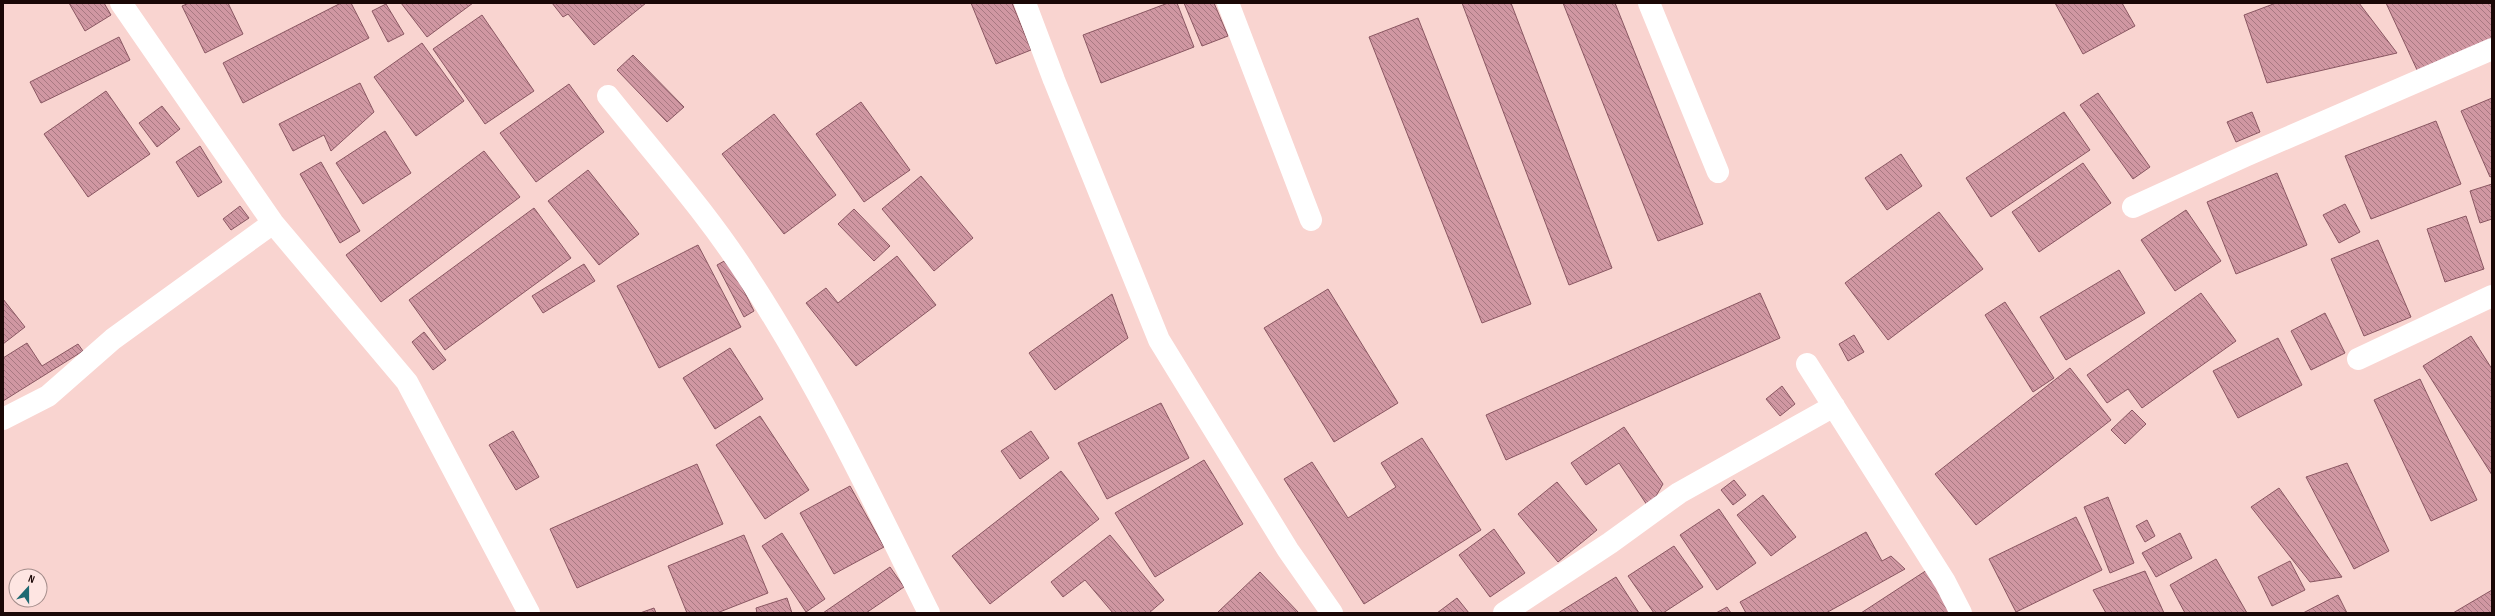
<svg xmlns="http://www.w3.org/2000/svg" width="2495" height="616" font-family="'Sofia Sans Condensed',sans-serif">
<defs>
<pattern id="building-back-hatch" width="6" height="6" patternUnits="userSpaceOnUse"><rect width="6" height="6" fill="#d097a2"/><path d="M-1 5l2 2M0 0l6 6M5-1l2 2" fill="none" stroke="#a87982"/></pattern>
</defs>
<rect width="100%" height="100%" fill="#f9d4d0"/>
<path fill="url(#building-back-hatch)" stroke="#8a5762" d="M 69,3 L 104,3 L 111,15 L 85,31 Z
M 189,3 L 228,3 L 243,34 L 205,53 L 182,6 Z
M 341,3 L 351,3 L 369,38 L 243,103 L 223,63 Z
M 401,3 L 473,3 L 427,37 Z
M 552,3 L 646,3 L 594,45 L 568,14 L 563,17 Z
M 971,3 L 1012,3 L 1031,50 L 996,64 Z
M 1168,3 L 1177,3 L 1194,47 L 1101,83 L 1083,35 Z
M 1184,3 L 1214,3 L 1228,36 L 1202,46 Z
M 1462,3 L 1511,3 L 1612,268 L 1569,285 Z
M 1563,3 L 1615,3 L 1703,224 L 1658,241 Z
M 2055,3 L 2122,3 L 2135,26 L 2083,54 Z
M 2276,3 L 2359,3 L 2397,53 L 2267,83 L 2244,15 Z
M 2386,3 L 2492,3 L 2492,38 L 2418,72 Z
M 386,4 L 404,34 L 388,42 L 372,11 Z
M 482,15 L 534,91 L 485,124 L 433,49 Z
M 1418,18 L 1531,304 L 1482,323 L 1369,37 Z
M 119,37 L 130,60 L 41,103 L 30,82 Z
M 422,43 L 464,101 L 416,136 L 374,77 Z
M 633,55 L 684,107 L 667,122 L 617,70 Z
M 360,83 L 374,112 L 331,151 L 324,135 L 293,151 L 279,124 Z
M 569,84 L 604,132 L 536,182 L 500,133 Z
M 106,91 L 150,154 L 88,197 L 44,134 Z
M 2098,93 L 2150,167 L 2133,179 L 2080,105 Z
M 2492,98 L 2492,176 L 2490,177 L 2461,111 Z
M 861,102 L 910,170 L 864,202 L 816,134 Z
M 162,106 L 180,129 L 157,147 L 139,123 Z
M 2064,112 L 2090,150 L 1991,217 L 1966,178 Z
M 2252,112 L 2260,132 L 2236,142 L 2227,122 Z
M 774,114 L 836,195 L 784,234 L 722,154 Z
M 2436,121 L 2461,184 L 2371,219 L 2345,156 Z
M 385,131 L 411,173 L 363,204 L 336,163 Z
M 200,146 L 222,182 L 198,197 L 176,162 Z
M 484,151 L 520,197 L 381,302 L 346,255 Z
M 1901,154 L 1922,186 L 1887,210 L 1865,178 Z
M 321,162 L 360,231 L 340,243 L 300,174 Z
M 2083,163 L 2111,203 L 2039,252 L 2012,212 Z
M 588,170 L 639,234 L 599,265 L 548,201 Z
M 2277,173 L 2307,245 L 2236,274 L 2207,202 Z
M 921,176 L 973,238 L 934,271 L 882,209 Z
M 2492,184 L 2492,219 L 2480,223 L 2470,191 Z
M 2345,204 L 2360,232 L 2339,243 L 2323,215 Z
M 240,206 L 249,218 L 231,230 L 223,219 Z
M 534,208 L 571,258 L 445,350 L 409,300 Z
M 854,209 L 890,246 L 874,261 L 838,224 Z
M 2186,210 L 2221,261 L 2175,291 L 2141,240 Z
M 1939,212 L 1983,269 L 1888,340 L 1845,283 Z
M 2466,216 L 2484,269 L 2445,282 L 2427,229 Z
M 2378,240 L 2411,317 L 2364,336 L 2331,259 Z
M 698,245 L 741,327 L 659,368 L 617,286 Z
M 897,256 L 936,305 L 856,366 L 806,303 L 826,288 L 838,303 Z
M 728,259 L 754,311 L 744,317 L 717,265 Z
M 584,264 L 595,281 L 543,313 L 532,296 Z
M 2119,270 L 2145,313 L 2066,360 L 2040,317 Z
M 1328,289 L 1398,403 L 1334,442 L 1264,328 Z
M 1760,293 L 1780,338 L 1506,460 L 1486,415 Z
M 2201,293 L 2236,341 L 2142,408 L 2128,389 L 2107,403 L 2087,375 Z
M 1112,294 L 1128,338 L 1055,390 L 1029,353 Z
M 3,299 L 25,327 L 3,344 Z
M 2005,302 L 2054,378 L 2033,392 L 1985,315 Z
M 2325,313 L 2345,353 L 2311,370 L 2291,331 Z
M 424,332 L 446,360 L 433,370 L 412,342 Z
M 1854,335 L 1864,352 L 1848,361 L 1839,344 Z
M 2471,336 L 2492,369 L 2492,475 L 2423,366 Z
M 2278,338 L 2302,385 L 2238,418 L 2213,371 Z
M 27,343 L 42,366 L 78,344 L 83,351 L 3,401 L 3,358 Z
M 730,348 L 763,399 L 715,429 L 683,378 Z
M 2070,368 L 2111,420 L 1976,525 L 1935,474 Z
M 2420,379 L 2477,500 L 2431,521 L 2374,400 Z
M 1782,386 L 1795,404 L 1780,416 L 1766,399 Z
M 1161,403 L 1189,458 L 1107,499 L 1078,443 Z
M 2132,410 L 2146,424 L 2125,444 L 2111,430 Z
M 760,416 L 809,490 L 765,519 L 716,445 Z
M 1624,427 L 1663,484 L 1649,508 L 1619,463 L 1586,485 L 1571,463 Z
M 513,431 L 539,477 L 516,490 L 489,445 Z
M 1031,431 L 1049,458 L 1020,479 L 1001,451 Z
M 1422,438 L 1481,530 L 1364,604 L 1284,479 L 1312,462 L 1348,518 L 1396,487 L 1381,463 Z
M 1204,460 L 1243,524 L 1155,577 L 1115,513 Z
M 2347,463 L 2389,551 L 2354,569 L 2306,477 Z
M 697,464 L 723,524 L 577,588 L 550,529 Z
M 1061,471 L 1099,519 L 990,604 L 952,556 Z
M 1734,480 L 1746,495 L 1733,505 L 1721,490 Z
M 1557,482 L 1597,530 L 1558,562 L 1518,514 Z
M 850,486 L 884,547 L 834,574 L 800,513 Z
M 2279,488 L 2342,577 L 2310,582 L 2251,507 Z
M 1763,495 L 1796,537 L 1771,556 L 1737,515 Z
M 2108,497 L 2134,563 L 2110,573 L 2084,507 Z
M 1719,509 L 1756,563 L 1717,590 L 1680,535 Z
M 2076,517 L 2102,570 L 2016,612 L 1989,559 Z
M 2147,520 L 2155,536 L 2145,542 L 2136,526 Z
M 1494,529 L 1525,573 L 1490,597 L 1459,555 Z
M 1866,532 L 1882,561 L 1891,556 L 1905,569 L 1826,613 L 1746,613 L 1740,602 Z
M 782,533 L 825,599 L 806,612 L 762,546 Z
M 2180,533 L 2192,558 L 2156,577 L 2142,553 Z
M 744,535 L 768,593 L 717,613 L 687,613 L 668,566 Z
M 1110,535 L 1164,600 L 1149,613 L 1113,613 L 1085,580 L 1063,597 L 1051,582 Z
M 1674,546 L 1703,587 L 1663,613 L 1654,613 L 1628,576 Z
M 2216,559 L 2247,613 L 2185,613 L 2170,585 Z
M 2290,561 L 2305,590 L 2272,606 L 2258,577 Z
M 890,567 L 904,587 L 866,613 L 823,613 Z
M 1927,570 L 1955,613 L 1861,613 Z
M 2145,571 L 2164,613 L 2106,613 L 2093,590 Z
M 1260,572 L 1299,613 L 1217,613 Z
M 1616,577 L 1639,613 L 1558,613 Z
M 2492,590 L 2492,613 L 2453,613 Z
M 2338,595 L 2347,613 L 2303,613 Z
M 787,598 L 792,613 L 757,613 L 756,608 Z
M 1457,598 L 1469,613 L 1437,613 Z
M 1727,607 L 1731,613 L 1716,613 Z
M 654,608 L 656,613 L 640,613 Z"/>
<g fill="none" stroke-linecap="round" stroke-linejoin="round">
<path stroke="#fff" stroke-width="22" d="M 121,3 L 273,223 L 407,382 L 529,613
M 1025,3 L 1054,80 L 1159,340 L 1288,550 L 1332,613
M 1228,3 L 1311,220
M 1649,3 L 1718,172
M 608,96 C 656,156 709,215 750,280 C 819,386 873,500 929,613
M 2133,207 L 2245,156 L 2492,49
M 2358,359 L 2492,296
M 1807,364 L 1945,582 L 1961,613
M 3,419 L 48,396 L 113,339 L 273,223
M 1504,613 L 1610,543 L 1679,493 L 1834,406"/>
</g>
<rect width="2495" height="616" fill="none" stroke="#1a0706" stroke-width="8"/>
<g transform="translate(28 588) rotate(21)"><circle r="19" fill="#fee5e2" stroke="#a38c8a"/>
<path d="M0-3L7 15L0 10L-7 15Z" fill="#1e6972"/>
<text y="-6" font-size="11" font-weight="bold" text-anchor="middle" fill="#1a0706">N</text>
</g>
</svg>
